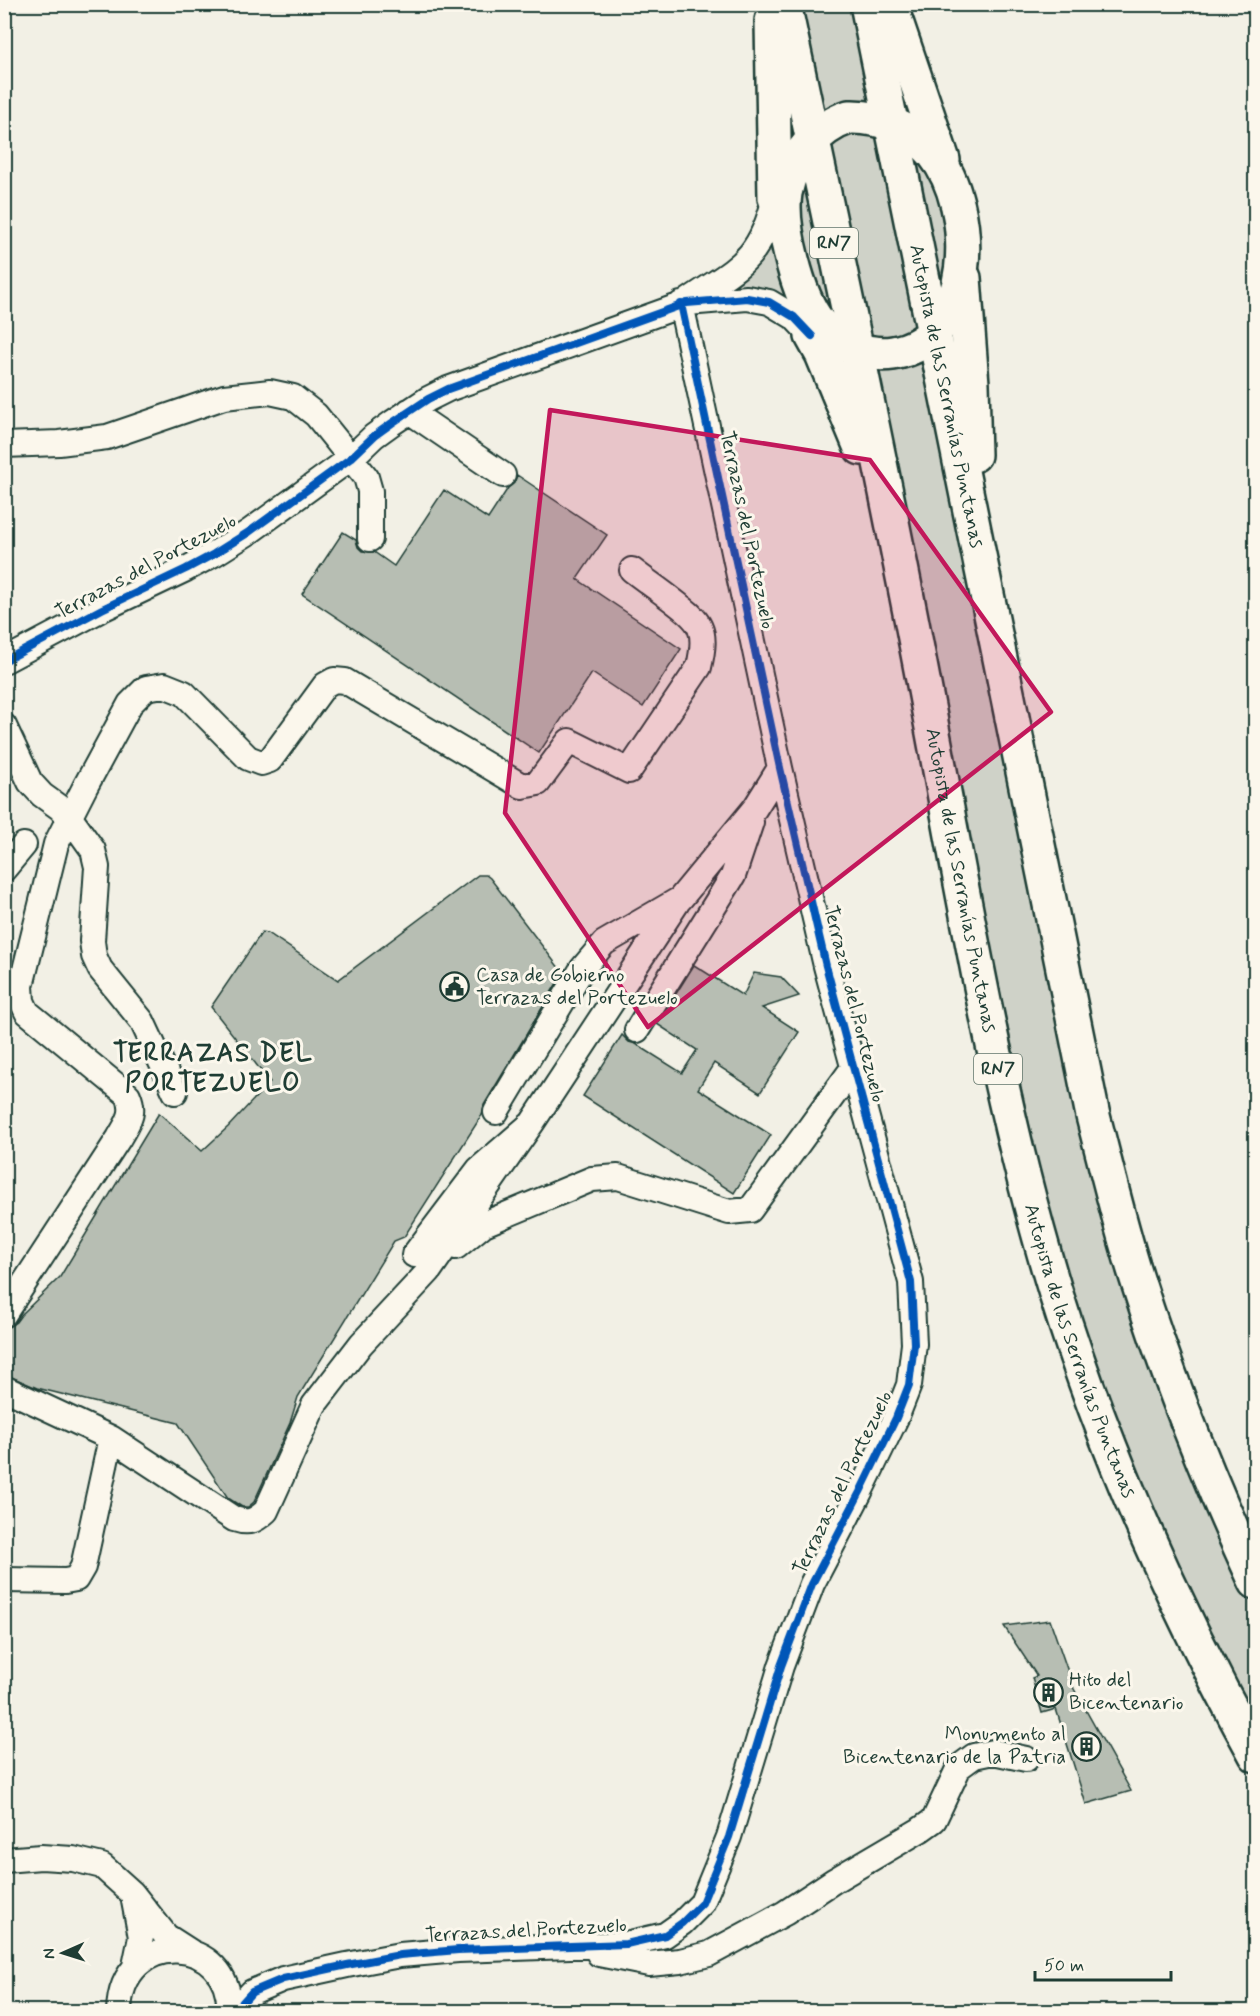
<svg xmlns="http://www.w3.org/2000/svg" width="1260" height="2016" font-family="Mynerve,sans-serif">
<rect width="100%" height="100%" fill="#f2f0e5"/>
<filter id="ink" filterUnits="userSpaceOnUse"><feTurbulence type="fractalNoise" baseFrequency=".0167" numOctaves="2"/><feDisplacementMap in="SourceGraphic" scale="12" xChannelSelector="R" yChannelSelector="G"/><feConvolveMatrix kernelMatrix="1 2 1 2 8 2 1 2 1" color-interpolation-filters="sRGB"/></filter>
<g filter="url(#ink)">
<path fill="#cfd2c8" stroke="#77887e" stroke-width="1.5" d="M 795,5 L 857,5 L 879,111 L 819,121 Z
M 883,129 L 923,325 L 915,333 L 871,342 L 823,141 L 831,134 Z
M 913,149 L 922,160 L 952,220 L 941,306 Z
M 806,164 L 839,325 L 831,321 L 794,224 Z
M 770,234 L 803,313 L 728,294 L 725,283 Z
M 930,361 L 1196,1480 L 1255,1606 L 1255,1725 L 1173,1574 L 1107,1395 L 1051,1222 L 1005,1015 L 872,373 Z"/>
<path fill="#b7beb3" stroke="#1f3d34" stroke-width="1.5" d="M 517,475 L 607,535 L 577,579 L 681,649 L 643,707 L 592,673 L 539,753 L 302,594 L 343,532 L 356,540 L 358,547 L 362,551 L 374,552 L 394,566 L 444,490 L 488,519 L 508,488 L 514,483 Z
M 478,875 L 486,875 L 490,878 L 563,973 L 484,1105 L 482,1115 L 404,1237 L 394,1241 L 298,1397 L 290,1423 L 254,1502 L 248,1507 L 242,1507 L 228,1498 L 178,1423 L 37,1388 L 4,1374 L 4,1330 L 16,1322 L 21,1315 L 60,1277 L 159,1113 L 202,1151 L 228,1127 L 270,1082 L 211,1007 L 262,932 L 268,933 L 338,980 Z
M 694,965 L 743,996 L 754,973 L 781,977 L 799,996 L 762,1008 L 799,1032 L 760,1093 L 714,1063 L 698,1089 L 771,1135 L 734,1193 L 583,1096 L 622,1035 L 629,1042 L 636,1044 L 682,1073 L 697,1050 L 657,1024 Z
M 1050,1620 L 1074,1689 L 1131,1791 L 1086,1804 L 1056,1709 L 1042,1713 L 1032,1678 L 1037,1676 L 1004,1626 Z"/>
<g fill="none" stroke-linecap="round" stroke-linejoin="round">
<defs>
<path id="minor" d="M 688,301 C 739,266 759,262 775,198
M 409,411 L 503,475
M 4,445 L 59,443 L 107,437 L 224,397 L 270,392 L 293,397 L 316,415 L 366,477 L 370,491 L 370,539
M 4,661 L 102,609 L 186,569 L 214,554 L 249,532 L 351,458 L 374,436 L 392,423 L 428,399 L 448,389 L 687,303 L 747,298 L 769,302 L 794,317 L 812,336
M 4,726 L 30,782 L 42,795 L 60,808 L 73,822 L 93,850 L 97,867 L 92,941 L 94,956 L 100,969 L 142,1021 L 175,1092
M 4,869 L 24,845
M 637,1030 L 733,876 L 751,822
M 496,1112 L 582,969 L 604,943 L 680,899 L 755,808 L 780,768
M 456,1247 L 484,1224 L 592,1179 L 618,1177 L 729,1212 L 750,1210 L 853,1068
M 414,1255 L 479,1169 L 532,1123 L 677,903
M 4,1314 L 119,1138 C 128,1122 136,1113 128,1095 L 27,1012 L 22,1001 L 21,986 L 56,844 L 85,787 L 130,704 L 146,688 L 164,685 L 184,693 L 248,758 L 261,763 L 270,760 L 325,685 L 334,680 L 345,681 L 522,786 L 538,783 L 569,741 L 629,771 L 699,667 C 708,628 701,622 671,599 C 658,589 645,580 632,570
M 4,1388 L 111,1438 L 83,1567 L 76,1579 L 65,1581 L 4,1580
M 111,1438 L 234,1519 C 249,1524 255,1521 266,1511 L 314,1405 L 361,1344 L 429,1271 L 532,1123
M 4,1860 L 41,1857 L 73,1859 L 102,1866 L 132,1893 L 166,1936 L 194,1954
M 134,1901 L 141,1937 L 135,1966
M 599,1954 L 649,1964 L 680,1961 L 709,1954 L 785,1913 L 835,1880 L 920,1830 L 934,1820 L 959,1767 L 974,1756 L 993,1752 L 1026,1759
M 119,2012 C 121,1926 234,1934 229,2012
M 234,2012 L 252,1992 L 283,1979 L 347,1965 L 400,1955 L 458,1950 L 626,1944 L 665,1935 L 682,1923 L 702,1903 L 729,1837 L 781,1666 L 812,1584 L 860,1492 L 896,1418 L 909,1385 L 914,1344 L 911,1282 L 826,966 L 780,768 L 681,304"/>
<g id="highway">
<path id="s1" d="M 784,4 C 830,222 877,440 919,659 C 960,871 993,1087 1056,1294 C 1106,1455 1175,1608 1256,1755"/>
<path id="s2" d="M 867,4 L 1093,1116 C 1107,1170 1120,1226 1137,1279 C 1169,1381 1211,1485 1256,1582"/>
<path d="M 890,4 L 943,160"/>
<path d="M 772,21 L 775,198"/>
<path d="M 849,117 C 881,116 914,129 934,154 C 977,207 978,339 893,353 C 867,357 835,344 819,323 C 798,297 780,226 785,193 C 792,158 816,128 849,117 Z"/>
<path d="M 964,278 L 972,384 L 974,455"/>
<path d="M 823,327 L 812,336 L 822,354 L 861,448"/>
</g>
</defs>
<use href="#minor" stroke="#1f3d34" stroke-width="28"/>
<use href="#highway" stroke="#1f3d34" stroke-width="38"/>
<use href="#minor" stroke="#fbf7ec" stroke-width="24"/>
<use href="#highway" stroke="#fbf7ec" stroke-width="33"/>
<defs>
<path id="cycleway" d="M 4,661 L 102,609 L 186,569 L 214,554 L 249,532 L 351,458 L 374,436 L 392,423 L 428,399 L 448,389 L 687,303 L 747,298 L 769,302 L 794,317 L 812,336
M 234,2012 L 252,1992 L 283,1979 L 347,1965 L 400,1955 L 458,1950 L 626,1944 L 665,1935 L 682,1923 L 702,1903 L 729,1837 L 781,1666 L 812,1584 L 860,1492 L 896,1418 L 909,1385 L 914,1344 L 911,1282 L 826,966 L 780,768 L 681,304"/>
</defs>
<use href="#cycleway" stroke="#fbf7ec" stroke-width="11"/>
<use href="#cycleway" stroke="#0057b8" stroke-width="8"/>
</g>
</g>
<path fill="#c2185b" fill-opacity="0.2" stroke="#c2185b" stroke-width="4.5" stroke-linejoin="round" d="M 550,410 L 870,460 L 1051,712 L 648,1027 L 505,813 Z"/>
<defs>
<symbol id="civic-ring" viewBox="-11 -11 22 22"><circle r="9.5" fill="#fbf7ec" stroke="#1f3d34" stroke-width="1.5"/><path d="M-.6-6.5H3V-4.5H.6V-3L4-1V1h2V6H-6V1h2V-1L-.6-3ZM-1.2 2.5V6h2.4V2.5Z" fill="#1f3d34"/></symbol>
<symbol id="building-ring" viewBox="-11 -11 22 22"><circle r="9.5" fill="#fbf7ec" stroke="#1f3d34" stroke-width="1.5"/><path d="M-4-6H4V6H1V3H-1V6H-4ZM-2.5-4.3h1.7v1.8h-1.7ZM.8-4.3h1.7v1.8H.8ZM-2.5-1h1.7V.8h-1.7ZM.8-1h1.7V.8H.8Z" fill="#1f3d34"/></symbol>
</defs>
<g fill-rule="evenodd">
<use href="#civic-ring" x="438" y="970" width="33" height="33"/>
<use href="#building-ring" x="1032" y="1676" width="33" height="33"/>
<use href="#building-ring" x="1070" y="1730" width="33" height="33"/>
</g>
<g text-anchor="middle" dominant-baseline="central" stroke-width="6" stroke-linejoin="round" paint-order="stroke">
<g fill="#fbf7ec" stroke="#61756b" stroke-width="1.5">
<rect x="810" y="228" width="48" height="30" rx="4.5"/>
<rect x="974" y="1054" width="48" height="30" rx="4.5"/>
</g>
<g font-size="18" font-weight="bold" fill="#1f3d34">
<text x="834" y="243">RN7</text>
<text x="998" y="1069">RN7</text>
</g>
<g font-size="20" fill="#1f3d34" stroke="#fbf7ec">
<text stroke="none"><textPath href="#s2" startOffset="400">Autopista de las Serranías Puntanas</textPath></text>
<text transform="translate(747 530) rotate(78)">Terrazas del Portezuelo</text>
<text transform="translate(146 567) rotate(-28)">Terrazas del Portezuelo</text>
<text stroke="none"><textPath href="#s1" startOffset="894">Autopista de las Serranías Puntanas</textPath></text>
<text transform="translate(854 1004) rotate(76)">Terrazas del Portezuelo</text>
<text stroke="none"><textPath href="#s1" startOffset="1380">Autopista de las Serranías Puntanas</textPath></text>
<text transform="translate(843 1483) rotate(-64)">Terrazas del Portezuelo</text>
<text transform="translate(526 1931) rotate(-3)">Terrazas del Portezuelo</text>
</g>
<g font-size="20" fill="#1f3d34" stroke="#fbf7ec" text-anchor="start">
<text x="476" y="975">Casa de Gobierno<tspan x="476" dy="23">Terrazas del Portezuelo</tspan></text>
<text x="1069" y="1680">Hito del<tspan x="1069" dy="23">Bicentenario</tspan></text>
<text x="1066" y="1734" text-anchor="end">Monumento al<tspan x="1066" dy="23">Bicentenario de la Patria</tspan></text>
</g>
<g font-size="26" font-weight="bold" letter-spacing="1.5" fill="#1f3d34" stroke="#fbf7ec">
<text x="213" y="1054">TERRAZAS DEL<tspan x="213" dy="30">PORTEZUELO</tspan></text>
</g>
</g>
<rect width="1260" height="2016" fill="none" stroke="#fbf7ec" stroke-width="24"/>
<rect x="12" y="12" width="1236" height="1992" fill="none" stroke="#1f3d34" stroke-width="2" filter="url(#ink)"/>
<g transform="translate(63 1953) rotate(267)" stroke="#fbf7ec" stroke-width="4.5" paint-order="stroke">
<path d="M0-4.5L10 22L0 15L-10 22Z" fill="#1f3d34"/>
<text y="-9" font-size="16" font-weight="bold" text-anchor="middle" fill="#1f3d34">N</text>
</g>
<path d="M1035 1971v9h136v-9" fill="none" stroke="#1f3d34" stroke-width="3"/>
<text x="1044" y="1971" font-size="18" fill="#1f3d34" stroke="#fbf7ec" stroke-width="4.5" paint-order="stroke">50 m</text>
</svg>
